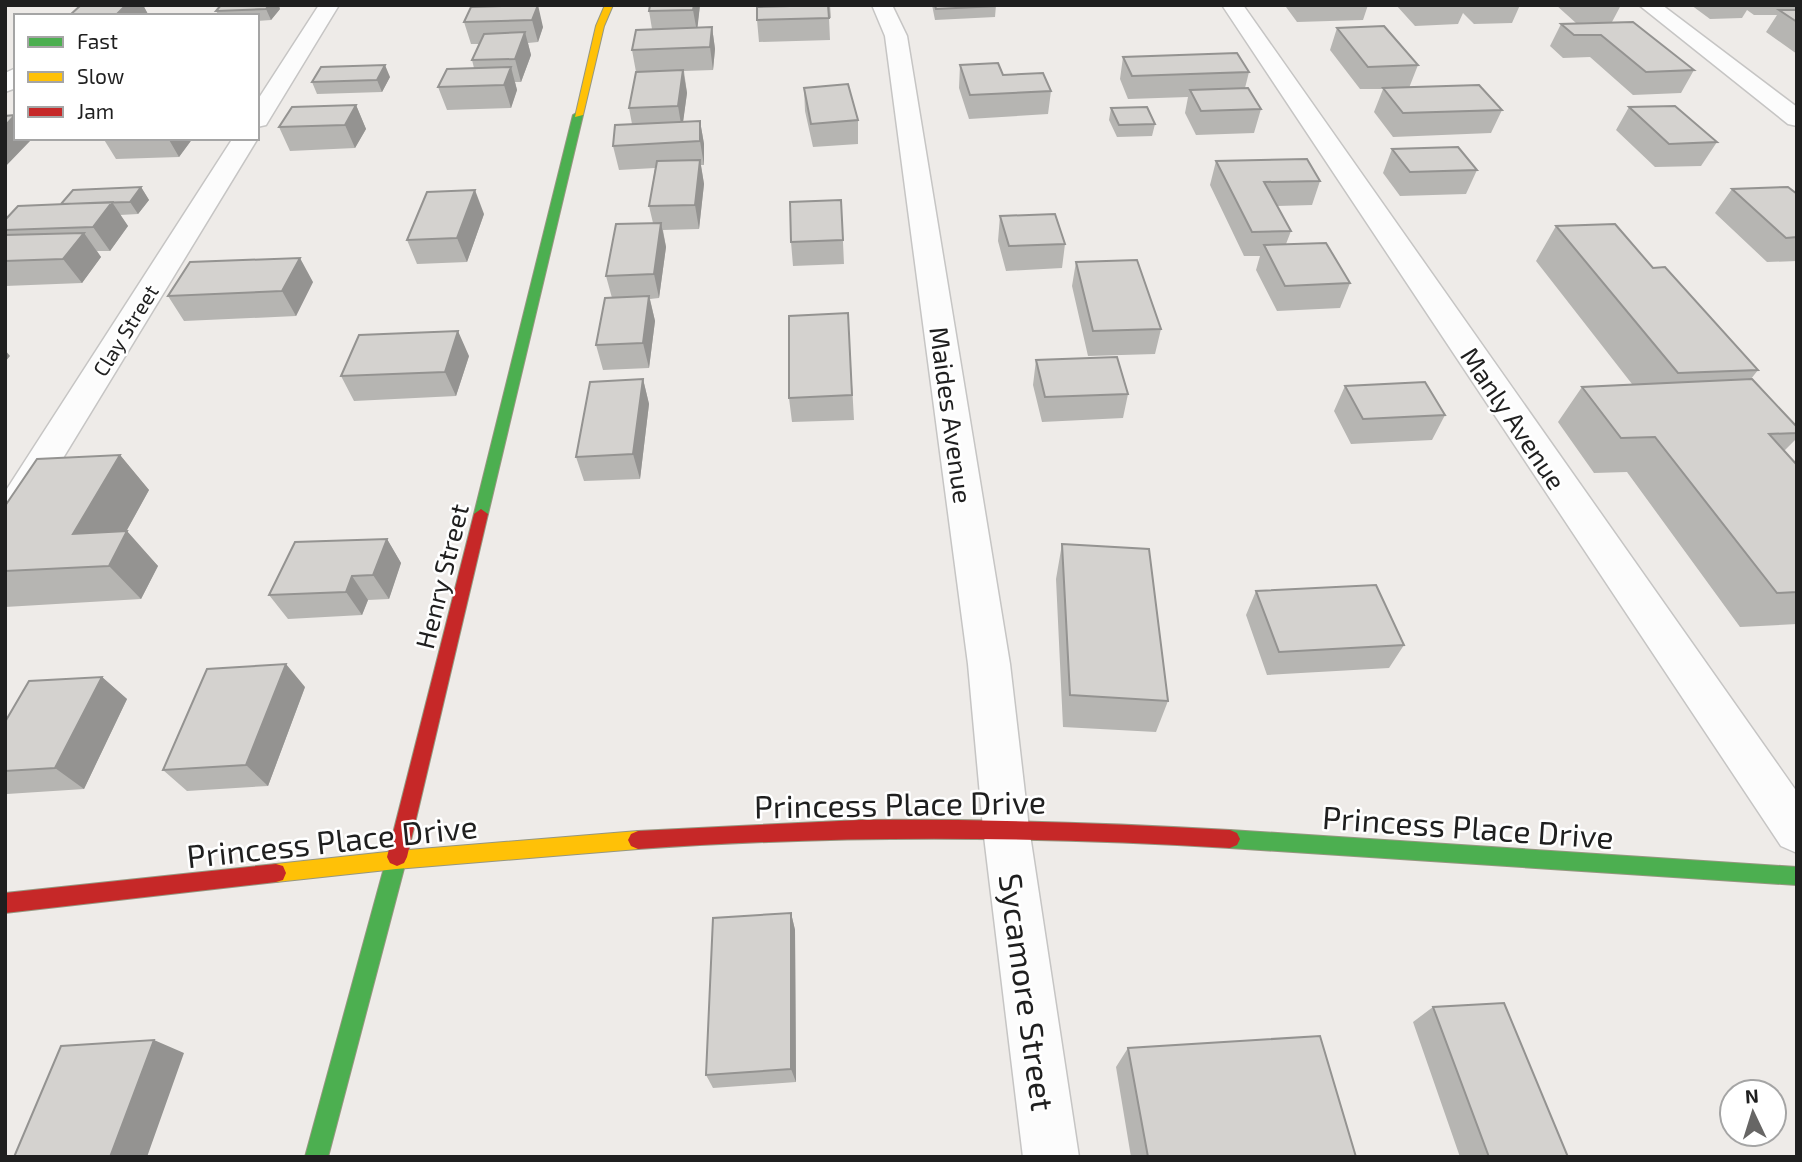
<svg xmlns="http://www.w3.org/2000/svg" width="1802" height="1162" font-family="'Exo 2',sans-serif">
<rect width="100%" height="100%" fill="#eeebe8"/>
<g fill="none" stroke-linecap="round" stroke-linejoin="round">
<defs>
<path id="street" d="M 319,5 L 339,5 L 269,120 L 266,125 L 257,127 L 257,101 Z
M 872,5 L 892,5 L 907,36 L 1010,664 L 1029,828 L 1079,1157 L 1023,1157 L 983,828 L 968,664 L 885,36 Z
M 1222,5 L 1243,5 L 1797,792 L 1797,853 L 1781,846 Z
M 1639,5 L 1662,5 L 1797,107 L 1797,126 L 1788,124 Z
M 16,68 L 16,88 L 5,92 L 5,73 Z
M 257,136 L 258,138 L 18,532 L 5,535 L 5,492 L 233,138 Z"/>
<path id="fast" d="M 578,112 L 583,115 L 488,514 L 481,519 L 474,514 L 573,115 Z
M 1230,830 L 1797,867 L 1797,885 L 1230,848 L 1223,845 L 1220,839 L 1223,833 Z
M 397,848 L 404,851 L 407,857 L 328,1157 L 305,1157 L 387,857 L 390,851 Z"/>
<path id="slow" d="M 605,5 L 613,5 L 604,26 L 583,115 L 575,117 L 596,26 Z
M 638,831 L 645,834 L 648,840 L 645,846 L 638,849 L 396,869 L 276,882 L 269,880 L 266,873 L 269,866 L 276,864 L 396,851 Z"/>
<path id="jam" d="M 481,509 L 488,514 L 407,857 L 404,863 L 397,866 L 390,863 L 387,857 L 474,514 Z
M 860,820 C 984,819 1107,823 1230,830 L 1237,833 L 1240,839 L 1237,845 L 1230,848 C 1032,836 836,835 638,849 L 631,846 L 628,840 L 631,834 L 638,831 Z
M 276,864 L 283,866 L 286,873 L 283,880 L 276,882 L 5,913 L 5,893 Z"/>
</defs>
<use href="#street" stroke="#c6c5c4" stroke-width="3"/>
<use href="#fast" stroke="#969780" stroke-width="2"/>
<use href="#slow" stroke="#969780" stroke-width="2"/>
<use href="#jam" stroke="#969780" stroke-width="2"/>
<use href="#street" fill="#fcfcfc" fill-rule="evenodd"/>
<use href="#fast" fill="#4caf50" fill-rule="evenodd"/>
<use href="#slow" fill="#ffc107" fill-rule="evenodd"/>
<use href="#jam" fill="#c62828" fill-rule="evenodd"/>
</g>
<path fill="#b6b5b2" d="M 81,5 L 143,5 L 149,16 L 71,16 Z
M 518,5 L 543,27 L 538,42 L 528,43 L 531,55 L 521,82 L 515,82 L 517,90 L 511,108 L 447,110 L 438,87 L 474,68 L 472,60 L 479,44 L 471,44 L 464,22 Z
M 650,5 L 700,5 L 697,28 L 712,27 L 715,49 L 713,70 L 684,71 L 687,93 L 683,121 L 700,121 L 704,144 L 704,165 L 701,165 L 704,184 L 699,229 L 663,230 L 666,247 L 659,298 L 650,299 L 655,321 L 649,368 L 603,370 L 596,345 L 612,298 L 606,276 L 653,223 L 649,206 L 655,168 L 619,170 L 613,146 L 632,124 L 629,108 L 636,72 L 632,50 L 652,29 L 649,11 Z
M 765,5 L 830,5 L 831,18 L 829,18 L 830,40 L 759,42 L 757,20 Z
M 932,5 L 996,5 L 995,17 L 935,20 Z
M 1287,5 L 1368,5 L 1363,20 L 1297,22 L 1286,7 Z
M 1396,5 L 1520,5 L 1512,23 L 1474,24 L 1463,13 L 1458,24 L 1415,26 Z
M 1556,5 L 1621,5 L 1612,22 L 1576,23 Z
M 1691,5 L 1797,5 L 1797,54 L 1766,32 L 1777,15 L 1754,15 L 1747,10 L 1742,18 L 1710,19 Z
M 280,9 L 271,20 L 257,21 L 257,16 L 219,16 L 216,11 Z
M 1633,22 L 1694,70 L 1681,93 L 1633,95 L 1590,57 L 1563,58 L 1550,46 L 1561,24 Z
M 1337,28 L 1418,65 L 1409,88 L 1502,110 L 1491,133 L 1393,137 L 1374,112 L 1383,89 L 1360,89 L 1330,50 Z
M 1123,57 L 1249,72 L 1245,88 L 1261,109 L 1254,133 L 1196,135 L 1185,113 L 1188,97 L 1128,99 L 1120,79 Z
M 960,65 L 1003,75 L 1051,91 L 1048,114 L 969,119 L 959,88 Z
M 390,77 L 382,92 L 317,94 L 312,82 Z
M 804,88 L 858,120 L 858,144 L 813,147 L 805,111 Z
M 356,105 L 366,129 L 355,148 L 290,151 L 279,127 Z
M 1629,107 L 1717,142 L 1701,166 L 1655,167 L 1616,130 Z
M 1111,108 L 1155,124 L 1152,136 L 1117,137 L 1109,120 Z
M 103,138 L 193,138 L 179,157 L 116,159 Z
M 1392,149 L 1477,170 L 1466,194 L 1400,196 L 1383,173 Z
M 1216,161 L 1320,181 L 1312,205 L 1277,206 L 1291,231 L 1286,244 L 1350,283 L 1340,308 L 1277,311 L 1256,270 L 1260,256 L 1244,256 L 1210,185 Z
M 141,187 L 149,200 L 138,214 L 120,215 L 128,226 L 110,251 L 97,251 L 101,257 L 82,283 L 5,286 L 5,220 L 61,204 Z
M 1732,189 L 1797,194 L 1797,261 L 1767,262 L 1715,213 Z
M 841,200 L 844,264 L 793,266 L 791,242 Z
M 484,214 L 467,262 L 417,264 L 407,240 Z
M 1000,216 L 1065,244 L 1062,268 L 1006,271 L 998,241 Z
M 1556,226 L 1653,268 L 1758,370 L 1751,379 L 1797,427 L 1797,438 L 1784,451 L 1797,465 L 1797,624 L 1740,627 L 1627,472 L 1594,473 L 1558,422 L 1582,387 L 1632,384 L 1536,261 Z
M 1076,262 L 1161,329 L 1155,354 L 1088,356 L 1072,286 Z
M 313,282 L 296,316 L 184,321 L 168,296 Z
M 848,313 L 854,420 L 792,422 L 789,398 Z
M 469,356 L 456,396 L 354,401 L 341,376 Z
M 1036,360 L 1128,394 L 1123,418 L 1042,422 L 1033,385 Z
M 643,379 L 649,404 L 640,479 L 584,481 L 576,457 Z
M 1345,386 L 1445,415 L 1432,440 L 1351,444 L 1334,411 Z
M 120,455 L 149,490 L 126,532 L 158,566 L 141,599 L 5,607 L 5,506 Z
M 387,539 L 401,563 L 389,599 L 368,600 L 362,615 L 288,619 L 269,595 Z
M 1062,544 L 1168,701 L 1156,732 L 1063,727 L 1056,579 Z
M 1256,591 L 1404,645 L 1389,668 L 1267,675 L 1246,615 Z
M 102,677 L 127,699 L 84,789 L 7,794 L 5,793 L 5,771 Z
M 305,687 L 268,786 L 187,791 L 163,770 Z
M 791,913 L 795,930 L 796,1082 L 713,1088 L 706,1075 Z
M 1433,1007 L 1568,1157 L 1460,1157 L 1413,1022 Z
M 1128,1048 L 1356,1157 L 1131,1157 L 1116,1067 Z"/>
<path fill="#949391" d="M 126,5 L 143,5 L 149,16 L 118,16 L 117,14 Z
M 269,5 L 279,5 L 280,9 L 271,20 L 266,9 Z
M 538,5 L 543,27 L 538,42 L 532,20 Z
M 694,5 L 700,5 L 697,32 L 693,10 Z
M 712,27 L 715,49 L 713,70 L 710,47 Z
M 525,32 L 531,55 L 521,82 L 515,59 Z
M 385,65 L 390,77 L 382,92 L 377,80 Z
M 511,67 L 517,90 L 511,108 L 504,85 Z
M 683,70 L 687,93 L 682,130 L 678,106 Z
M 356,105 L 366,129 L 355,148 L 345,125 Z
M 15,115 L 16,138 L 32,139 L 5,167 L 5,126 Z
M 700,121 L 704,144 L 704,165 L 700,141 Z
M 168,138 L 193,138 L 179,157 Z
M 700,160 L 704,184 L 699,229 L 695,205 Z
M 141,187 L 149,200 L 138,214 L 130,202 Z
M 475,190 L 484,214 L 467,262 L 457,238 Z
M 112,202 L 128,226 L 110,251 L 93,227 Z
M 661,223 L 666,247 L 659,298 L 654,274 Z
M 84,233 L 101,257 L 82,283 L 63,259 Z
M 300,258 L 313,282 L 296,316 L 282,291 Z
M 649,296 L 655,321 L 649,368 L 643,343 Z
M 458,331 L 469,356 L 456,396 L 445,372 Z
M 5,350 L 10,356 L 5,362 Z
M 643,379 L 649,404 L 640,479 L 633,454 Z
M 120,455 L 149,490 L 107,566 L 73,534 Z
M 127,531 L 158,566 L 141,599 L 109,566 Z
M 387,539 L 401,563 L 389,599 L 373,575 Z
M 352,576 L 368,600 L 362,615 L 346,592 Z
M 286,664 L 305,687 L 268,786 L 246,765 Z
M 102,677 L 127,699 L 84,789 L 55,768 Z
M 791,913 L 795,930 L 796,1082 L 791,1069 Z
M 154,1040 L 184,1053 L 147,1157 L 110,1157 Z"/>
<path fill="#d4d2cf" stroke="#949391" stroke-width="2" d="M 81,5 L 126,5 L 117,14 L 70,15 Z
M 221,5 L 269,5 L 266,9 L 216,11 Z
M 538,5 L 532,20 L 464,22 L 471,7 Z
M 650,5 L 694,5 L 693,10 L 649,11 Z
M 828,5 L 829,18 L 757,20 L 757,7 Z
M 935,5 L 996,5 L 996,6 L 936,9 Z
M 1779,10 L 1797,10 L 1797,22 Z
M 1633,22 L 1694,70 L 1646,72 L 1601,35 L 1574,35 L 1561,24 Z
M 1384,26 L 1418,65 L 1368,67 L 1337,28 Z
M 712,27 L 710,47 L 632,50 L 636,30 Z
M 525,32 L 515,59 L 472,60 L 484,34 Z
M 1237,53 L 1249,72 L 1132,76 L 1123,57 Z
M 998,63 L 1003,75 L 1043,73 L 1051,91 L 970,95 L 960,65 Z
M 385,65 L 377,80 L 312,82 L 321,67 Z
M 511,67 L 504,85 L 438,87 L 447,69 Z
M 683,70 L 678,106 L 629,108 L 636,72 Z
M 848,84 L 858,120 L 811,124 L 804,88 Z
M 1479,85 L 1502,110 L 1403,113 L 1383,88 Z
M 1248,88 L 1261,109 L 1201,111 L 1190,90 Z
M 356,105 L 345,125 L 279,127 L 292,107 Z
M 1675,106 L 1717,142 L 1669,144 L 1629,107 Z
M 1147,107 L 1155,124 L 1119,125 L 1111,108 Z
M 15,115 L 5,126 L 5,116 Z
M 700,121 L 700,141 L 613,146 L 615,125 Z
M 1458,147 L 1477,170 L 1410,172 L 1392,149 Z
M 1307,159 L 1320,181 L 1264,182 L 1291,231 L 1252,232 L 1216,161 Z
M 700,160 L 695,205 L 649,206 L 657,161 Z
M 141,187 L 130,202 L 61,204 L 73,190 Z
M 1788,187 L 1797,194 L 1797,237 L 1786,238 L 1732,189 Z
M 475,190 L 457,238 L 407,240 L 427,192 Z
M 841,200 L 843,240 L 791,242 L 790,202 Z
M 112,202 L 93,227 L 5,230 L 5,220 L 18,206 Z
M 1055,214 L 1065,244 L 1009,246 L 1000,216 Z
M 661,223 L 654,274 L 606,276 L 616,224 Z
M 1615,224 L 1653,268 L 1665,267 L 1758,370 L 1678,373 L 1556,226 Z
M 84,233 L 63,259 L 5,261 L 5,235 Z
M 1326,243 L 1350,283 L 1285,286 L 1264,245 Z
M 300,258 L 282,291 L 168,296 L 190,262 Z
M 1137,260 L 1161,329 L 1093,331 L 1076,262 Z
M 649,296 L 643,343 L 596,345 L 605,298 Z
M 848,313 L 852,395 L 789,398 L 789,316 Z
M 458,331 L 445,372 L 341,376 L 359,335 Z
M 1117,357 L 1128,394 L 1045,397 L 1036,360 Z
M 643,379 L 633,454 L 576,457 L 590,382 Z
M 1752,379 L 1797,427 L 1797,433 L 1769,434 L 1797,465 L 1797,592 L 1777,593 L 1655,437 L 1621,438 L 1582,387 Z
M 1425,382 L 1445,415 L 1363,419 L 1345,386 Z
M 120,455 L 73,534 L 127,531 L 109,566 L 5,571 L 5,506 L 37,459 Z
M 387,539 L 373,575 L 352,576 L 346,592 L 269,595 L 295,542 Z
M 1062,544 L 1149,549 L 1168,701 L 1070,695 Z
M 1376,585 L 1404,645 L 1279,652 L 1256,591 Z
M 286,664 L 246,765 L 163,770 L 207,669 Z
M 102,677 L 55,768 L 5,771 L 5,722 L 29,681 Z
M 791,913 L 791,1069 L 706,1075 L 713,918 Z
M 1504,1003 L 1568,1157 L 1489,1157 L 1433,1007 Z
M 1320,1036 L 1356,1157 L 1148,1157 L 1128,1048 Z
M 154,1040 L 110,1157 L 14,1157 L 61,1046 Z"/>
<g text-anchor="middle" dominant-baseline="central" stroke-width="5" stroke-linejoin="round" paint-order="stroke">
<g font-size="21" fill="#1f1f1f" stroke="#fff">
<text transform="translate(125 330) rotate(-58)">Clay Street</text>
</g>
<g font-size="26" fill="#1f1f1f" stroke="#fff">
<text transform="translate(952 415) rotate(82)">Maides Avenue</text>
<text transform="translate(1514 418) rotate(56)">Manly Avenue</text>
<text transform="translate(441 576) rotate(-76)">Henry Street</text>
</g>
<g font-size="32" fill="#1f1f1f" stroke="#fff">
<text transform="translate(900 803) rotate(-1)">Princess Place Drive</text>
<text transform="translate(1468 826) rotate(4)">Princess Place Drive</text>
<text transform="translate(332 840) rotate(-6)">Princess Place Drive</text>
<text transform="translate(1028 992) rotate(82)">Sycamore Street</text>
</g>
</g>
<rect width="1802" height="1162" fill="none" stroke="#1f1f1f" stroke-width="14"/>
<rect x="14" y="14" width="245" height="126" fill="#ffffff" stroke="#a5a5a5" stroke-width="2"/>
<rect x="28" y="37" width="35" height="10" fill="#4caf50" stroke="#a5a5a5" stroke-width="2"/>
<text x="77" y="49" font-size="21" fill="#1f1f1f">Fast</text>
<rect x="28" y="72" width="35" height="10" fill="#ffc107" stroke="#a5a5a5" stroke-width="2"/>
<text x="77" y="84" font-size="21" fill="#1f1f1f">Slow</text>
<rect x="28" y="107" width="35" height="10" fill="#c62828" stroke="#a5a5a5" stroke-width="2"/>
<text x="77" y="119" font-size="21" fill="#1f1f1f">Jam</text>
<g transform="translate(1753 1113) rotate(356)"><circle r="33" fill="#ffffff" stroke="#a5a5a5" stroke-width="2"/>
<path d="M0-5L12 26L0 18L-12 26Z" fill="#676665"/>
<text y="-10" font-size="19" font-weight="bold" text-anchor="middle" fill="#1f1f1f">N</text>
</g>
</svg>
